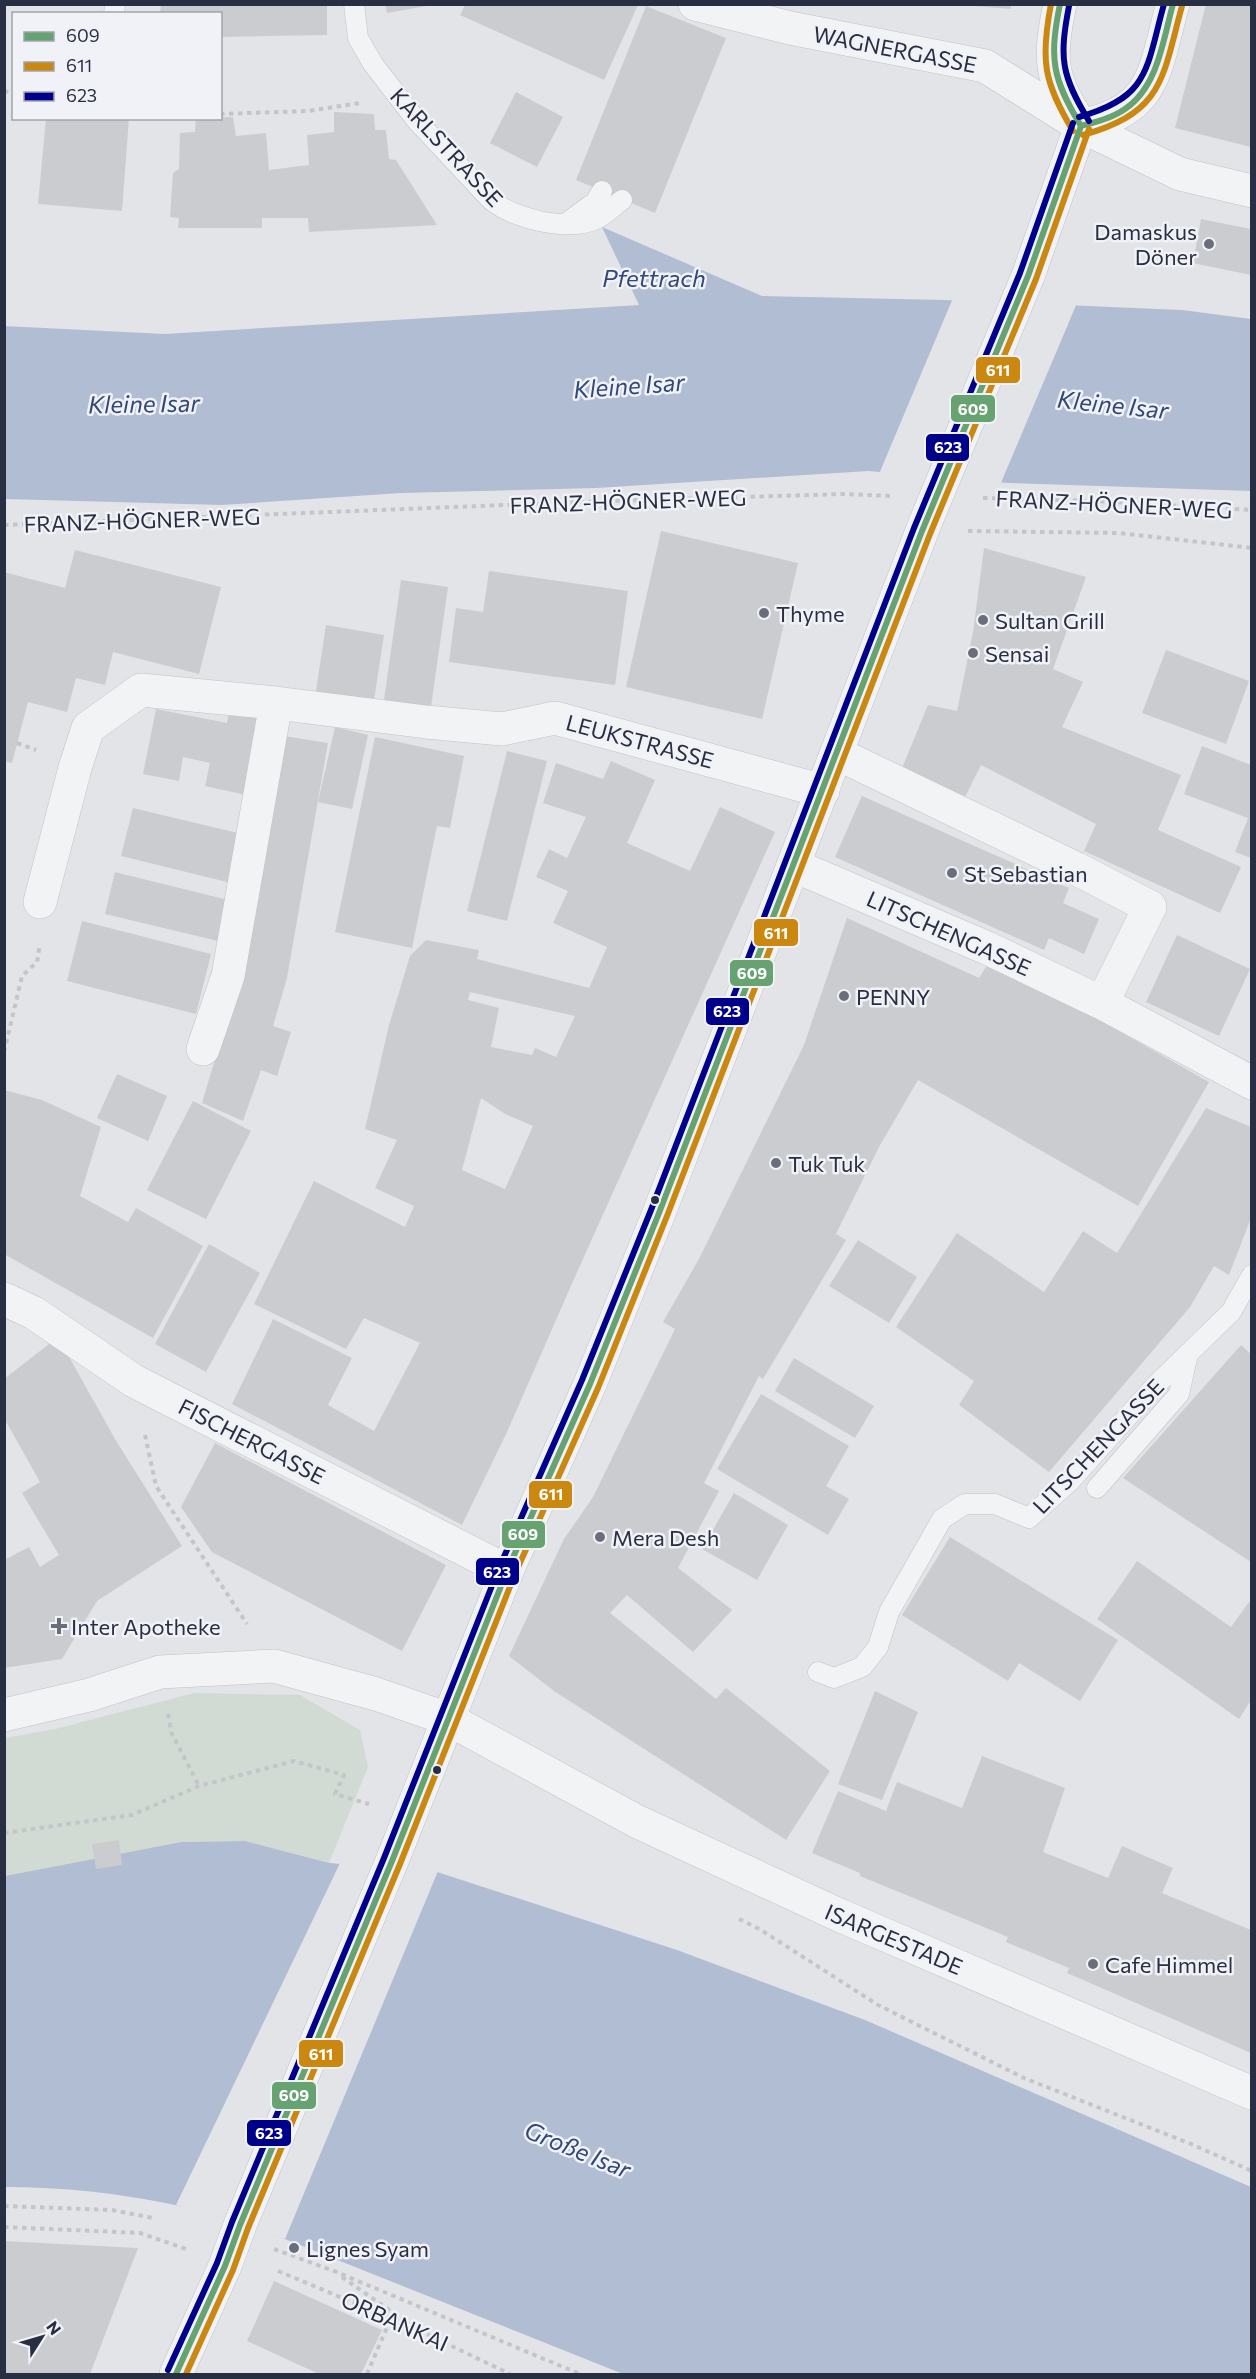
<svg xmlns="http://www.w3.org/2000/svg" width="1256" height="2379" font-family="Commissioner,sans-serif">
<rect width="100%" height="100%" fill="#e3e4e8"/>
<path fill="#d2dbd3" d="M 194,1693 L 300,1695 L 360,1730 L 368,1767 L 329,1863 L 245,1841 L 181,1842 L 5,1876 L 5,1738 L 55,1729 Z"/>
<path fill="#b1bdd3" d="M 602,227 L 762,296 L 944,300 L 1182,310 L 1251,319 L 1251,491 L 1008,483 L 868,471 L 596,488 L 401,493 L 222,505 L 5,499 L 4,326 L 165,334 L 639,305 Z
M 245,1841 L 329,1863 L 434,1871 L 677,1950 L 865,2020 L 1251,2187 L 1251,2374 L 623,2374 L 285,2239 C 249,2227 212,2214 175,2205 C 119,2193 62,2187 5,2187 L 5,1876 L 181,1842 Z"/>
<path fill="#e3e4e8" d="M 953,298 L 1077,303 L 1000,485 L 879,474 Z
M 341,1861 L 419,1867 L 438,1871 L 285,2239 L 176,2205 Z"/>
<path fill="#cbccd0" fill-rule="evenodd" d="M 385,4 L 427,4 L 427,6 L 387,13 Z
M 973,4 L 1011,4 L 1011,9 L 973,6 Z
M 1206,4 L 1251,4 L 1251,147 L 1175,128 Z
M 161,5 L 327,5 L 327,35 L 220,37 L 220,14 L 160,14 Z
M 465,5 L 638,5 L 604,80 L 460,15 Z
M 646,6 L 726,38 L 655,213 L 576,180 Z
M 516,92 L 563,117 L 537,167 L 490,143 Z
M 334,112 L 374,114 L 375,130 L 386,130 L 389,159 L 396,160 L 437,225 L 309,232 L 308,218 L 262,218 L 262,228 L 178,228 L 179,218 L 170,217 L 173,173 L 179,169 L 180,133 L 195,132 L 196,118 L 233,117 L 236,136 L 266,133 L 269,170 L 309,165 L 307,135 L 334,132 Z
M 46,118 L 129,118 L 122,211 L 38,204 Z
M 1201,219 L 1251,229 L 1251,275 L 1193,263 Z
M 661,531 L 798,563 L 762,719 L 626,687 Z
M 984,548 L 1086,577 L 1053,669 L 1083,682 L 1062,727 L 1181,775 L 1158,830 L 1241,867 L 1220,913 L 1084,851 L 1096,824 L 981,765 L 965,797 L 902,768 L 928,705 L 957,711 L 973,632 Z
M 75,550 L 221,587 L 199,674 L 113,652 L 105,685 L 76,678 L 67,712 L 28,702 L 12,763 L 4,761 L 4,572 L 65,588 Z
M 489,571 L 628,591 L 615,685 L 449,662 L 456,608 L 483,612 Z
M 401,580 L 448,587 L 431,707 L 384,700 Z
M 326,625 L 384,635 L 373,707 L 315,697 Z
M 1166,650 L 1249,681 L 1226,744 L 1142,713 Z
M 230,707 L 262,713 L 246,795 L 205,786 L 210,763 L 183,757 L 179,781 L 143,774 L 156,709 L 227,723 Z
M 335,727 L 368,735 L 352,809 L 318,802 Z
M 284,736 L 328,743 L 287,978 L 273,1026 L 291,1032 L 277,1076 L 261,1070 L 243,1121 L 202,1103 L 215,1059 Z
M 375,737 L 464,756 L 450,828 L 437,826 L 412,948 L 335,932 Z
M 1202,746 L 1251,765 L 1251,858 L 1235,852 L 1248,818 L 1184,794 Z
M 507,751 L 547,761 L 507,921 L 467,911 Z
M 611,761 L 655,780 L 627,843 L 690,871 L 720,807 L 775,832 L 574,1279 L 507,1432 L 462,1525 L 232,1404 L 273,1319 L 352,1358 L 328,1405 L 374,1431 L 420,1343 L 364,1318 L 346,1349 L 254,1304 L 314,1181 L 405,1227 L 414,1206 L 375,1188 L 397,1140 L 365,1129 L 389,1025 L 410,956 L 426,940 L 479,950 L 477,959 L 589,988 L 607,947 L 553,923 L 568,891 L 536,877 L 549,849 L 567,858 L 586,817 L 543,803 L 556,763 L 603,779 ZM 470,992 L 575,1016 L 556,1057 L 535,1048 L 532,1055 L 491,1047 L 499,1008 L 468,1000 ZM 481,1098 L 505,1114 L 533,1126 L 505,1189 L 462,1170 Z
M 862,796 L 1069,888 L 1063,903 L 1099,919 L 1084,954 L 1049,938 L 1044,950 L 835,857 Z
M 133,808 L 242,834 L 231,883 L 121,856 Z
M 115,872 L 228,900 L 218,941 L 105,914 Z
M 847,918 L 979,978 L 991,959 L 1209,1082 L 1138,1206 L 918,1080 L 879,1147 L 836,1234 L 846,1240 L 763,1379 L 759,1376 L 704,1483 L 719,1491 L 678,1568 L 732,1610 L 693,1652 L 627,1595 L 610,1613 L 716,1699 L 726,1688 L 830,1771 L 786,1840 L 554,1691 L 509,1656 L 564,1539 L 593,1497 L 675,1329 L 663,1322 L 700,1257 L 804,1045 Z
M 82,921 L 211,954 L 196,1014 L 67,981 Z
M 1177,935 L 1250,969 L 1219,1036 L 1146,1002 Z
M 117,1074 L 167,1096 L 148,1141 L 97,1118 Z
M 4,1090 L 42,1100 L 101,1127 L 80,1196 L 128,1222 L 136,1208 L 203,1246 L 153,1338 L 4,1254 Z
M 193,1101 L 251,1131 L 206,1219 L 147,1190 Z
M 1206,1108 L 1251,1127 L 1251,1218 L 1229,1275 L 1214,1266 L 1190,1307 L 1049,1472 L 959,1405 L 974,1381 L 896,1327 L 957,1233 L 1044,1292 L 1083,1231 L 1117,1253 Z
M 858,1240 L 917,1277 L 889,1323 L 829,1286 Z
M 209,1244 L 260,1273 L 206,1372 L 155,1344 Z
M 58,1337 L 115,1439 L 182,1546 L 97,1601 L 62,1659 L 4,1668 L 4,1560 L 29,1547 L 40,1567 L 59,1555 L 22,1493 L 40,1482 L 4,1418 L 4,1379 Z
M 1241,1345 L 1251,1354 L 1251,1562 L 1123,1478 Z
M 794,1358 L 874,1406 L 855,1438 L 775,1391 Z
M 761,1394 L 849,1446 L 826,1486 L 849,1499 L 828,1535 L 717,1469 Z
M 215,1443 L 446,1565 L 402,1651 L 212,1552 L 181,1507 Z
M 734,1493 L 788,1525 L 757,1580 L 702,1549 Z
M 950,1537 L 1118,1640 L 1080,1701 L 1019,1663 L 1008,1681 L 902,1615 Z
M 1137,1561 L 1231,1627 L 1249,1602 L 1251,1604 L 1251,1700 L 1239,1719 L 1097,1619 Z
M 875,1691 L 918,1712 L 882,1800 L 838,1784 Z
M 982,1756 L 1065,1788 L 1043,1852 L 1108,1878 L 1122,1846 L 1173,1868 L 1162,1893 L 1251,1930 L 1251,2053 L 1067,1973 L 1069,1968 L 1006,1942 L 1008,1937 L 860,1876 L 860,1873 L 812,1853 L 838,1791 L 886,1811 L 897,1782 L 962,1808 Z
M 119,1840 L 122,1865 L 96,1869 L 92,1844 Z
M 4,2241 L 138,2248 L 90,2374 L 4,2374 Z
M 274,2281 L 382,2330 L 361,2374 L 319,2374 L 247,2341 Z"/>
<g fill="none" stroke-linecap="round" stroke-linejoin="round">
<defs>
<path id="service" d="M 354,4 L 358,38 L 373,64 L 417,121 L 491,200 C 515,219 567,232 596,219 C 605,215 614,206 622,200
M 114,14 L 115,4
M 568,222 L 595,202 L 602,191
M 1097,1488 L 1179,1394 L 1188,1354
M 818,1672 L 834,1678 L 862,1667 L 878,1647 L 889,1612 L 942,1519 L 965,1504 L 995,1504 L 1029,1518 L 1071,1480 L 1156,1385 L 1231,1312 L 1252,1275"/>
<path id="minor" d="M 695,4 L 790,28 L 985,66 L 1081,126 L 1180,174 L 1252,191
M 838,754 L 1077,869 L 1150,907 L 1102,1003
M 795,866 L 987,948 L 1102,1003 L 1252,1083
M 40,902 L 75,768 L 88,728 L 141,690 L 276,703
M 203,1049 L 228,976 L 276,703 L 426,722 L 502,729 L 555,718 L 823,791
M 4,1299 L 34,1313 L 134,1381 L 507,1571
M 4,1715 L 89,1695 L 160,1672 L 274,1666 L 376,1694 L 448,1719 L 638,1822 L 839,1915 L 1252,2093"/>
<path id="tertiary" d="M 1060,4 C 1048,62 1050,76 1081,126
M 1081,126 C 1158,110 1154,69 1173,4
M 1028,276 L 1081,126
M 176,2374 L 225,2266 L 240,2225 L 392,1861 L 507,1571 L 590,1384 L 659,1213 L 926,521"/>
</defs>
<use href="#service" stroke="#c1c2c6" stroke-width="21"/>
<use href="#minor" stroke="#c1c2c6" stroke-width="34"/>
<use href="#tertiary" stroke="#c1c2c6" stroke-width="34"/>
<path stroke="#c4c5ca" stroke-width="4" stroke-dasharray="4.5 4.5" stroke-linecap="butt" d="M 4,91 L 14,93
M 220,114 L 308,111 L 360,103
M 983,498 L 1094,501 L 1252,510
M 4,525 L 605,501 L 844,494 L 891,496
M 968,531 L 1119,533 L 1252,548
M 17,743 L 36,750
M 4,1052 L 22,976 L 37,962 L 40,944
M 145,1435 L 156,1486 L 247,1624
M 168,1714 L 171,1732 L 199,1786
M 4,1833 L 132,1815 L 199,1786 L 294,1761 L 344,1775 L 335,1794 L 369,1804
M 739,1919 L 761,1930 L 878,2005 L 1024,2078 L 1191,2144 L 1252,2171
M 4,2206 L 112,2210 L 153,2218
M 4,2227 L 140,2233 L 186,2249
M 274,2249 L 334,2271 L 580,2374
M 278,2271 L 416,2329 L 510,2374
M 342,2277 L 409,2324
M 367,2374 L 391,2318"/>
<use href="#service" stroke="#f2f3f5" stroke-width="20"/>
<use href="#minor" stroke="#f2f3f5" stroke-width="33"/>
<use href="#tertiary" stroke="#f2f3f5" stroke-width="33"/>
<defs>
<path id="tertiary-bridge" d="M 926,521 L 1028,276"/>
</defs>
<use href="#tertiary-bridge" stroke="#c1c2c6" stroke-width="34" stroke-linecap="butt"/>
<use href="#tertiary-bridge" stroke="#f2f3f5" stroke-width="33"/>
<defs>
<path id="bus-1" d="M 1060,4 C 1049,59 1052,78 1081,126
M 1081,126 C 1096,122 1112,118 1125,109 C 1158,87 1163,40 1173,4
M 176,2374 L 225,2266 L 240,2225 L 392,1861 L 507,1571 L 590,1384 L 659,1213 L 922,531 L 1028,276 L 1081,126"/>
<path id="bus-2" d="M 1051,4 C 1040,61 1044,82 1073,131
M 1083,135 C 1164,112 1162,79 1182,6
M 186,2374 L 233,2270 L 248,2228 L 400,1864 L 515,1574 L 598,1388 L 667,1216 L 930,534 L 1036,279 L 1089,129"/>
<path id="bus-3" d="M 1069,6 C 1059,58 1061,75 1089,121
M 1079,117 C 1150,97 1146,69 1164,4
M 168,2370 L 217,2263 L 232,2222 L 384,1858 L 499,1568 L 582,1380 L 651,1210 L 914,528 L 1020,273 L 1073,123"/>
</defs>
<use href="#bus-1" stroke="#f0f2f7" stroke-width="10"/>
<use href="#bus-2" stroke="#f0f2f7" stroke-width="10"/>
<use href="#bus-3" stroke="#f0f2f7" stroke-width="10"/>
<use href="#bus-1" stroke="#67a271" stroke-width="6"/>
<use href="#bus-2" stroke="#ca8810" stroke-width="6"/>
<use href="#bus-3" stroke="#00008b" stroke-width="6"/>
</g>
<g fill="#6a6e7c" stroke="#f0f2f7" stroke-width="2">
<circle cx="1209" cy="244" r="6"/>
<circle cx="764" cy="613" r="6"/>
<circle cx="983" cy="620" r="6"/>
<circle cx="973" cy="653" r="6"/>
<circle cx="952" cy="873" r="6"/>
<circle cx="844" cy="996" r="6"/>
<circle cx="776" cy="1163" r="6"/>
<circle cx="600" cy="1537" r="6"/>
<path d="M56 1617h6v6h6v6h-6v6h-6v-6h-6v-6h6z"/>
<circle cx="1093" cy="1964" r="6"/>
<circle cx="294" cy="2248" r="6"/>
</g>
<g fill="#292f42" stroke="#f0f2f7" stroke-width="2">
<circle cx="655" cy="1200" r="5"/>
<circle cx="437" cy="1770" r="5"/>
</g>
<g text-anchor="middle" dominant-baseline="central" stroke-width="5" stroke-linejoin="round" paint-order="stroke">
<g font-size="22" fill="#292f42" stroke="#f0f2f7">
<text transform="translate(895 49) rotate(11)">WAGNERGASSE</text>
<text transform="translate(447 147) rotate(47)">KARLSTRASSE</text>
<text transform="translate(628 501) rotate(-2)">FRANZ-HÖGNER-WEG</text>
<text transform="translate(1114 504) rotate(3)">FRANZ-HÖGNER-WEG</text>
<text transform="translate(142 520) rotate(-2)">FRANZ-HÖGNER-WEG</text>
<text transform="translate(640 741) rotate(15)">LEUKSTRASSE</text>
<text transform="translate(949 933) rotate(24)">LITSCHENGASSE</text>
<text transform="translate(252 1441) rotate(27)">FISCHERGASSE</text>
<text transform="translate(1098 1446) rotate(-46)">LITSCHENGASSE</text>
<text transform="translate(894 1939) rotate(23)">ISARGESTADE</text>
<text transform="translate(395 2321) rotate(24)">ORBANKAI</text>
</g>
<g font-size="22" fill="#292f42" stroke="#f0f2f7" text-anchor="start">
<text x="1197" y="231" text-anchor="end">Damaskus<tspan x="1197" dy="25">Döner</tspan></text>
<text x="776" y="613">Thyme</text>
<text x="995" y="620">Sultan Grill</text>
<text x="985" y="653">Sensai</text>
<text x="964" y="873">St Sebastian</text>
<text x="856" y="996">PENNY</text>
<text x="788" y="1163">Tuk Tuk</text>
<text x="612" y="1537">Mera Desh</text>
<text x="71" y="1626">Inter Apotheke</text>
<text x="1105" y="1964">Cafe Himmel</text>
<text x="306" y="2248">Lignes Syam</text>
</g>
<g font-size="24" font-style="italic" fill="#324877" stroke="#f0f2f7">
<text x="654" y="277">Pfettrach</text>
<text transform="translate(629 385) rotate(-4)">Kleine Isar</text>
<text transform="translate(144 403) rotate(-1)">Kleine Isar</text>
<text transform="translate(1113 404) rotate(6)">Kleine Isar</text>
<text transform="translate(578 2149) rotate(22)">Große Isar</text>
</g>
</g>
<g stroke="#f0f2f7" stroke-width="2">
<rect x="975" y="356" width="46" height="28" rx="6" fill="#ca8810"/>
<rect x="950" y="394" width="46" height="29" rx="6" fill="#67a271"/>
<rect x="925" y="433" width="45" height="29" rx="6" fill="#00008b"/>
<rect x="753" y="918" width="46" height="29" rx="6" fill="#ca8810"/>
<rect x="729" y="959" width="45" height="28" rx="6" fill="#67a271"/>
<rect x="705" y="997" width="45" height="29" rx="6" fill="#00008b"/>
<rect x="528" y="1480" width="45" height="29" rx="6" fill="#ca8810"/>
<rect x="501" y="1520" width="45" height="29" rx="6" fill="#67a271"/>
<rect x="475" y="1557" width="45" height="29" rx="6" fill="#00008b"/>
<rect x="298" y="2039" width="46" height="29" rx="6" fill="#ca8810"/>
<rect x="271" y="2081" width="46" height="29" rx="6" fill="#67a271"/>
<rect x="246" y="2119" width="46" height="28" rx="6" fill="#00008b"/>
</g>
<g font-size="16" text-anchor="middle" font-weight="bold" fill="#fff">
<text x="998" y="376">611</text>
<text x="973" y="415">609</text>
<text x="948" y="453">623</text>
<text x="776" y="939">611</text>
<text x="752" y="979">609</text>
<text x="727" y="1017">623</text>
<text x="551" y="1500">611</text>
<text x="523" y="1540">609</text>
<text x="497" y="1578">623</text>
<text x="321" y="2060">611</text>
<text x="294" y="2101">609</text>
<text x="269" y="2139">623</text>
</g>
<rect width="1256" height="2379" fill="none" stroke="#292f42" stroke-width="12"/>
<rect x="12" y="12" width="210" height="108" fill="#f0f2f7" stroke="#a0a4af" stroke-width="1.5"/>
<rect x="24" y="32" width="30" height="9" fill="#67a271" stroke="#a0a4af" stroke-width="1.5"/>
<text x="66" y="42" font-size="18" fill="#292f42">609</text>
<rect x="24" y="62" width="30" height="9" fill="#ca8810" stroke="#a0a4af" stroke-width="1.5"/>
<text x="66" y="72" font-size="18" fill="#292f42">611</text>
<rect x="24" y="92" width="30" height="9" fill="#00008b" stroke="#a0a4af" stroke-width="1.5"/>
<text x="66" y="102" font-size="18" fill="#292f42">623</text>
<g transform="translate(42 2337) rotate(53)" stroke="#f0f2f7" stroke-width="4.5" paint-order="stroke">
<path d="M0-4.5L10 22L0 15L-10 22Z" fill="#292f42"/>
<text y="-9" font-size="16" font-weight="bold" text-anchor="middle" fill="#292f42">N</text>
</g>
</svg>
